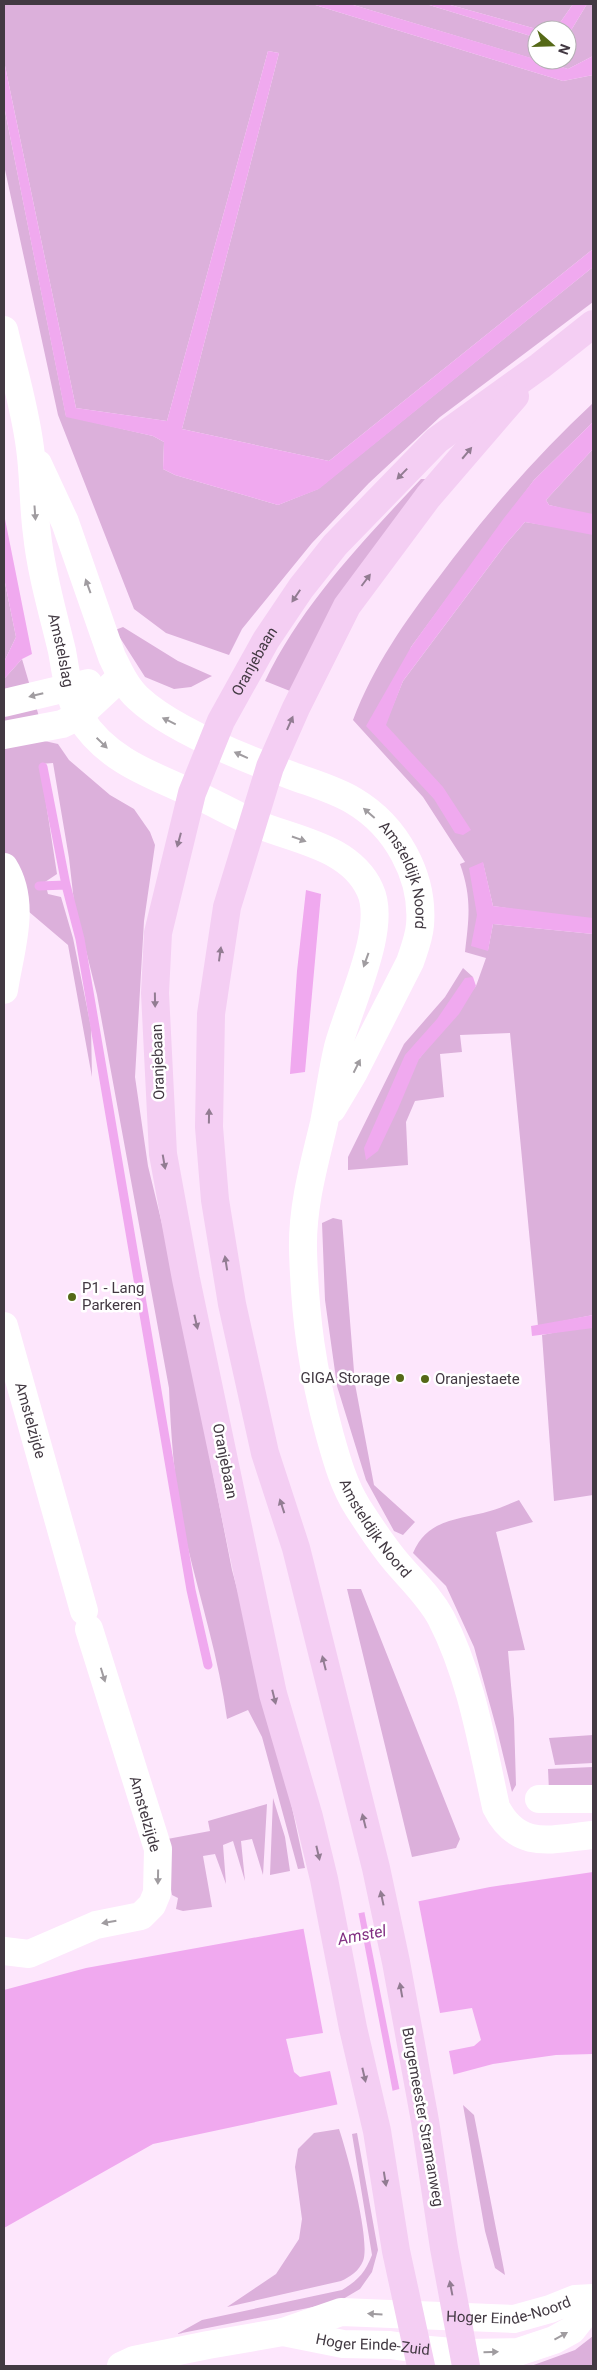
<svg xmlns="http://www.w3.org/2000/svg" width="597" height="2370" font-family="Roboto,sans-serif">
<rect width="100%" height="100%" fill="#fde6fc"/>
<path fill="#dcb0db" d="M 4,4 L 312,4 L 563,81 L 593,75 L 593,249 L 329,461 L 182,429 L 279,53 L 268,51 L 167,421 L 76,408 L 4,61 Z
M 350,4 L 426,4 L 537,38 L 537,60 Z
M 447,4 L 573,4 L 555,30 L 540,30 Z
M 587,4 L 593,4 L 593,56 L 568,69 L 537,60 L 567,60 L 567,37 Z
M 4,106 L 66,416 L 153,436 L 164,442 L 163,469 L 175,475 L 278,505 L 318,489 L 593,267 L 593,302 L 440,417 L 369,483 L 312,543 L 242,629 L 229,655 L 166,633 L 134,609 L 58,415 L 4,165 Z
M 593,403 L 593,422 L 534,480 L 411,647 L 385,725 L 403,681 L 505,545 L 525,522 L 593,533 L 593,921 L 493,906 L 483,863 L 488,950 L 493,924 L 593,934 L 593,1315 L 538,1326 L 510,1033 L 460,1035 L 462,1052 L 440,1054 L 444,1097 L 415,1101 L 406,1122 L 408,1165 L 348,1170 L 348,1157 L 404,1044 L 445,997 L 463,968 L 473,977 C 447,999 433,1028 419,1059 L 476,986 L 486,958 L 465,952 C 469,917 472,898 460,864 L 465,862 L 423,797 L 353,720 C 373,667 405,621 439,577 C 486,514 536,456 593,403 Z
M 593,449 L 593,516 L 549,505 L 546,500 Z
M 421,479 L 431,479 L 290,691 L 265,681 C 302,604 363,541 421,479 Z
M 4,578 L 16,637 L 4,662 Z
M 123,627 L 178,661 L 212,676 L 191,687 L 174,689 L 145,677 L 115,630 Z
M 22,659 L 40,720 L 40,740 L 58,744 L 69,760 L 110,795 L 134,809 L 150,832 L 155,845 L 144,921 L 135,1077 L 148,1166 L 172,1265 L 232,1570 L 276,1733 L 305,1868 L 298,1869 L 262,1737 L 248,1710 L 227,1719 C 219,1659 201,1603 187,1544 C 175,1493 171,1440 169,1388 L 97,995 L 74,902 L 69,858 L 53,763 L 40,764 L 57,874 L 45,882 L 48,894 L 61,897 L 73,938 L 91,1027 L 92,1077 L 68,945 L 28,911 L 4,896 L 4,679 Z
M 333,1218 L 342,1220 L 355,1384 L 374,1485 L 415,1522 L 403,1535 L 394,1531 L 366,1480 L 337,1386 L 325,1300 L 322,1223 Z
M 593,1325 L 593,1495 L 554,1501 L 542,1335 Z
M 519,1500 L 533,1522 L 496,1532 L 525,1650 L 508,1651 L 514,1719 L 516,1785 L 512,1792 L 498,1734 L 474,1647 L 446,1586 L 413,1553 C 428,1518 459,1520 490,1511 C 500,1508 509,1504 519,1500 Z
M 347,1589 L 361,1589 L 460,1839 L 456,1848 L 412,1857 Z
M 593,1735 L 593,1763 L 555,1765 L 549,1738 Z
M 593,1767 L 593,1789 L 549,1791 L 548,1769 Z
M 273,1798 L 285,1837 L 290,1871 L 270,1875 Z
M 267,1804 L 263,1875 L 252,1839 L 241,1841 L 245,1881 L 233,1841 L 223,1845 L 226,1884 L 215,1854 L 203,1856 L 212,1907 L 183,1911 L 176,1909 L 178,1898 L 172,1895 L 162,1840 L 210,1831 L 208,1821 Z
M 463,2105 L 474,2115 L 505,2275 L 495,2268 L 485,2231 Z
M 339,2129 C 347,2152 371,2241 363,2261 C 359,2271 350,2277 341,2281 L 227,2307 L 276,2274 L 299,2239 L 302,2219 L 295,2167 L 298,2149 L 314,2133 Z
M 357,2133 L 378,2250 L 372,2272 L 360,2289 L 338,2302 L 177,2334 L 202,2320 L 342,2290 C 358,2280 365,2273 372,2255 L 352,2134 Z
M 593,2336 L 593,2366 L 531,2366 L 575,2350 Z"/>
<path fill="#f0a9ef" d="M 312,4 L 350,4 L 568,69 L 593,56 L 593,75 L 563,81 Z
M 426,4 L 447,4 L 540,30 L 537,30 L 537,38 Z
M 573,4 L 587,4 L 567,37 L 567,30 L 555,30 Z
M 268,51 L 279,53 L 182,429 L 329,461 L 593,249 L 593,267 L 319,489 L 278,505 L 175,475 L 163,469 L 164,442 L 153,436 L 66,417 L 4,106 L 4,61 L 76,408 L 167,421 Z
M 593,422 L 593,449 L 546,500 L 549,505 L 593,514 L 593,535 L 525,522 L 505,545 L 403,681 L 386,725 L 443,787 L 471,830 L 463,835 L 455,833 L 434,799 L 366,726 L 411,647 L 504,518 L 534,480 Z
M 4,514 L 32,654 L 22,659 L 4,679 L 4,662 L 16,637 L 4,578 Z
M 483,862 L 493,906 L 593,918 L 593,934 L 493,924 L 488,951 L 471,946 L 477,915 L 469,868 Z
M 306,890 L 321,894 L 305,1072 L 290,1074 L 297,971 Z
M 473,977 L 476,986 L 459,1014 L 419,1059 L 398,1109 L 378,1151 L 366,1160 L 364,1148 L 405,1055 L 437,1019 L 465,978 Z
M 593,1315 L 593,1328 L 532,1336 L 531,1326 Z
M 593,1872 L 593,2054 L 556,2055 L 493,2064 L 358,2100 L 153,2144 L 4,2228 L 4,1990 L 86,1968 L 324,1925 L 345,1916 L 490,1887 Z"/>
<path fill="#fde6fc" d="M 418,1899 L 440,2013 L 472,2008 L 481,2040 L 474,2046 L 449,2051 L 454,2077 L 400,2092 L 364,1910 Z
M 358,1911 L 393,2093 L 338,2107 L 330,2071 L 300,2077 L 294,2072 L 286,2039 L 323,2033 L 303,1926 L 323,1922 Z"/>
<g fill="none" stroke-linecap="round" stroke-linejoin="round">
<path stroke="#f0a9ef" stroke-width="9" d="M 43,767 L 66,885 L 80,939 L 191,1590 L 208,1665
M 39,886 L 66,885"/>
<g stroke="#fff" stroke-width="28">
<path id="s1" d="M 4,330 C 13,369 25,408 30,448 C 34,476 33,505 37,534 C 41,573 53,613 62,651 C 66,673 69,699 80,717 C 105,759 151,775 192,793 C 213,802 233,814 254,823 C 294,840 350,846 370,890 C 388,928 349,1005 338,1047 C 332,1072 329,1097 324,1123 C 314,1165 302,1206 303,1250 C 305,1318 312,1370 330,1436 C 337,1461 344,1486 358,1508 C 369,1525 380,1542 393,1558 C 409,1578 428,1594 441,1618 C 471,1676 482,1744 496,1807 C 518,1851 552,1839 593,1835"/>
<path id="s2" d="M 38,464 L 65,522 L 112,657 C 119,671 126,687 138,698 C 172,730 246,759 290,775 C 311,783 334,789 354,801 C 396,826 424,876 420,925 C 419,938 414,950 410,962 L 354,1072 L 332,1109"/>
<path d="M 4,703 L 88,683"/>
<path d="M 4,735 L 62,724 L 79,716 L 121,677"/>
<path d="M 4,867 C 27,904 10,950 4,990"/>
<path id="s3" d="M 4,1326 L 84,1611"/>
<path d="M 539,1799 L 593,1799"/>
<path d="M 4,1951 L 29,1954 L 96,1925 L 141,1916 L 152,1905 L 157,1893 L 158,1849 L 89,1629"/>
<path id="s4" d="M 283,2332 L 343,2344 L 390,2345 L 418,2349 L 464,2353 L 518,2352 L 554,2340 L 572,2330 L 593,2303"/>
<path id="s5" d="M 121,2366 L 134,2360 L 208,2345 L 283,2332 L 341,2312 L 514,2319 L 550,2309 L 575,2299 L 593,2298"/>
</g>
<g stroke="#f4cef3" stroke-width="28">
<path id="s6" d="M 421,2366 L 396,2251 L 377,2131 L 353,2028 L 324,1879 L 309,1817 L 273,1694 L 186,1279 L 163,1154 L 155,993 L 158,933 L 192,793 L 221,721 L 266,640 L 301,588 L 335,545 L 437,440 L 540,366 L 593,324"/>
<path d="M 466,2366 L 444,2248 L 425,2121 L 396,1962 L 376,1868 L 296,1548 L 265,1453 L 232,1304 L 215,1200 L 209,1127 L 211,1014 L 227,907 L 270,767 L 296,708 L 347,606 L 428,497 L 515,396"/>
</g>
</g>
<defs><path id="oneway-solid" d="M-6-.8H1V-3.2L6.5 0L1 3.2V.8H-6Z" transform="scale(1.25)"/></defs>
<g fill="#927c92">
<use href="#oneway-solid" transform="translate(467 453) rotate(-50)"/>
<use href="#oneway-solid" transform="translate(402 474) rotate(134)"/>
<use href="#oneway-solid" transform="translate(366 580) rotate(-53)"/>
<use href="#oneway-solid" transform="translate(296 596) rotate(124)"/>
<use href="#oneway-solid" transform="translate(290 723) rotate(-66)"/>
<use href="#oneway-solid" transform="translate(179 840) rotate(105)"/>
<use href="#oneway-solid" transform="translate(220 954) rotate(-82)"/>
<use href="#oneway-solid" transform="translate(155 1000) rotate(89)"/>
<use href="#oneway-solid" transform="translate(209 1116) rotate(-89)"/>
<use href="#oneway-solid" transform="translate(164 1162) rotate(80)"/>
<use href="#oneway-solid" transform="translate(226 1263) rotate(-99)"/>
<use href="#oneway-solid" transform="translate(196 1322) rotate(77)"/>
<use href="#oneway-solid" transform="translate(282 1506) rotate(-108)"/>
<use href="#oneway-solid" transform="translate(324 1663) rotate(-104)"/>
<use href="#oneway-solid" transform="translate(274 1697) rotate(76)"/>
<use href="#oneway-solid" transform="translate(364 1821) rotate(-104)"/>
<use href="#oneway-solid" transform="translate(318 1853) rotate(77)"/>
<use href="#oneway-solid" transform="translate(382 1898) rotate(-102)"/>
<use href="#oneway-solid" transform="translate(401 1990) rotate(-100)"/>
<use href="#oneway-solid" transform="translate(364 2075) rotate(77)"/>
<use href="#oneway-solid" transform="translate(385 2179) rotate(81)"/>
<use href="#oneway-solid" transform="translate(451 2288) rotate(-101)"/>
</g>
<g fill="#a09ca0">
<use href="#oneway-solid" transform="translate(35 513) rotate(86)"/>
<use href="#oneway-solid" transform="translate(88 586) rotate(-110)"/>
<use href="#oneway-solid" transform="translate(36 695) rotate(166)"/>
<use href="#oneway-solid" transform="translate(169 721) rotate(-154)"/>
<use href="#oneway-solid" transform="translate(102 743) rotate(44)"/>
<use href="#oneway-solid" transform="translate(241 755) rotate(-156)"/>
<use href="#oneway-solid" transform="translate(369 813) rotate(-139)"/>
<use href="#oneway-solid" transform="translate(299 839) rotate(19)"/>
<use href="#oneway-solid" transform="translate(366 960) rotate(110)"/>
<use href="#oneway-solid" transform="translate(357 1066) rotate(-63)"/>
<use href="#oneway-solid" transform="translate(103 1675) rotate(73)"/>
<use href="#oneway-solid" transform="translate(158 1877) rotate(91)"/>
<use href="#oneway-solid" transform="translate(109 1922) rotate(170)"/>
<use href="#oneway-solid" transform="translate(375 2314) rotate(-177)"/>
<use href="#oneway-solid" transform="translate(561 2336) rotate(-29)"/>
<use href="#oneway-solid" transform="translate(491 2352) rotate(-1)"/>
</g>
<g fill="#556917" stroke="#fff" stroke-width="2">
<circle cx="72" cy="1297" r="5"/>
<circle cx="400" cy="1378" r="5"/>
<circle cx="425" cy="1379" r="5"/>
</g>
<g text-anchor="middle" dominant-baseline="central" stroke-width="5" stroke-linejoin="round" paint-order="stroke">
<g font-size="15" fill="#423942" stroke="#fff">
<text stroke="none"><textPath href="#s1" startOffset="326">Amstelslag</textPath></text>
<text stroke="none"><textPath href="#s6" startOffset="1751">Oranjebaan</textPath></text>
<text stroke="none"><textPath href="#s2" startOffset="590">Amsteldijk Noord</textPath></text>
<text transform="translate(158 1062) rotate(-92)">Oranjebaan</text>
<text stroke="none"><textPath href="#s3" startOffset="98">Amstelzijde</textPath></text>
<text transform="translate(225 1461) rotate(79)">Oranjebaan</text>
<text stroke="none"><textPath href="#s1" startOffset="1402">Amsteldijk Noord</textPath></text>
<text transform="translate(145 1814) rotate(74)">Amstelzijde</text>
<text transform="translate(423 2117) rotate(80)">Burgemeester Stramanweg</text>
<text stroke="none"><textPath href="#s5" startOffset="396">Hoger Einde-Noord</textPath></text>
<text stroke="none"><textPath href="#s4" startOffset="91">Hoger Einde-Zuid</textPath></text>
</g>
<g font-size="15" fill="#423942" stroke="#fff" text-anchor="start">
<text x="82" y="1288">P1 - Lang<tspan x="82" dy="17">Parkeren</tspan></text>
<text x="390" y="1378" text-anchor="end">GIGA Storage</text>
<text x="435" y="1379">Oranjestaete</text>
</g>
<g font-size="16" font-style="italic" fill="#812f82" stroke="#fff">
<text transform="translate(362 1935) rotate(-11)">Amstel</text>
</g>
</g>
<rect width="597" height="2370" fill="none" stroke="#423942" stroke-width="10"/>
<g transform="translate(552 45) rotate(110)"><circle r="24" fill="#ffffff" stroke="#b3b0b3"/>
<path d="M0-4L9 19L0 12L-9 19Z" fill="#556917"/>
<text y="-8" font-size="14" font-weight="bold" text-anchor="middle" fill="#423942">N</text>
</g>
</svg>
